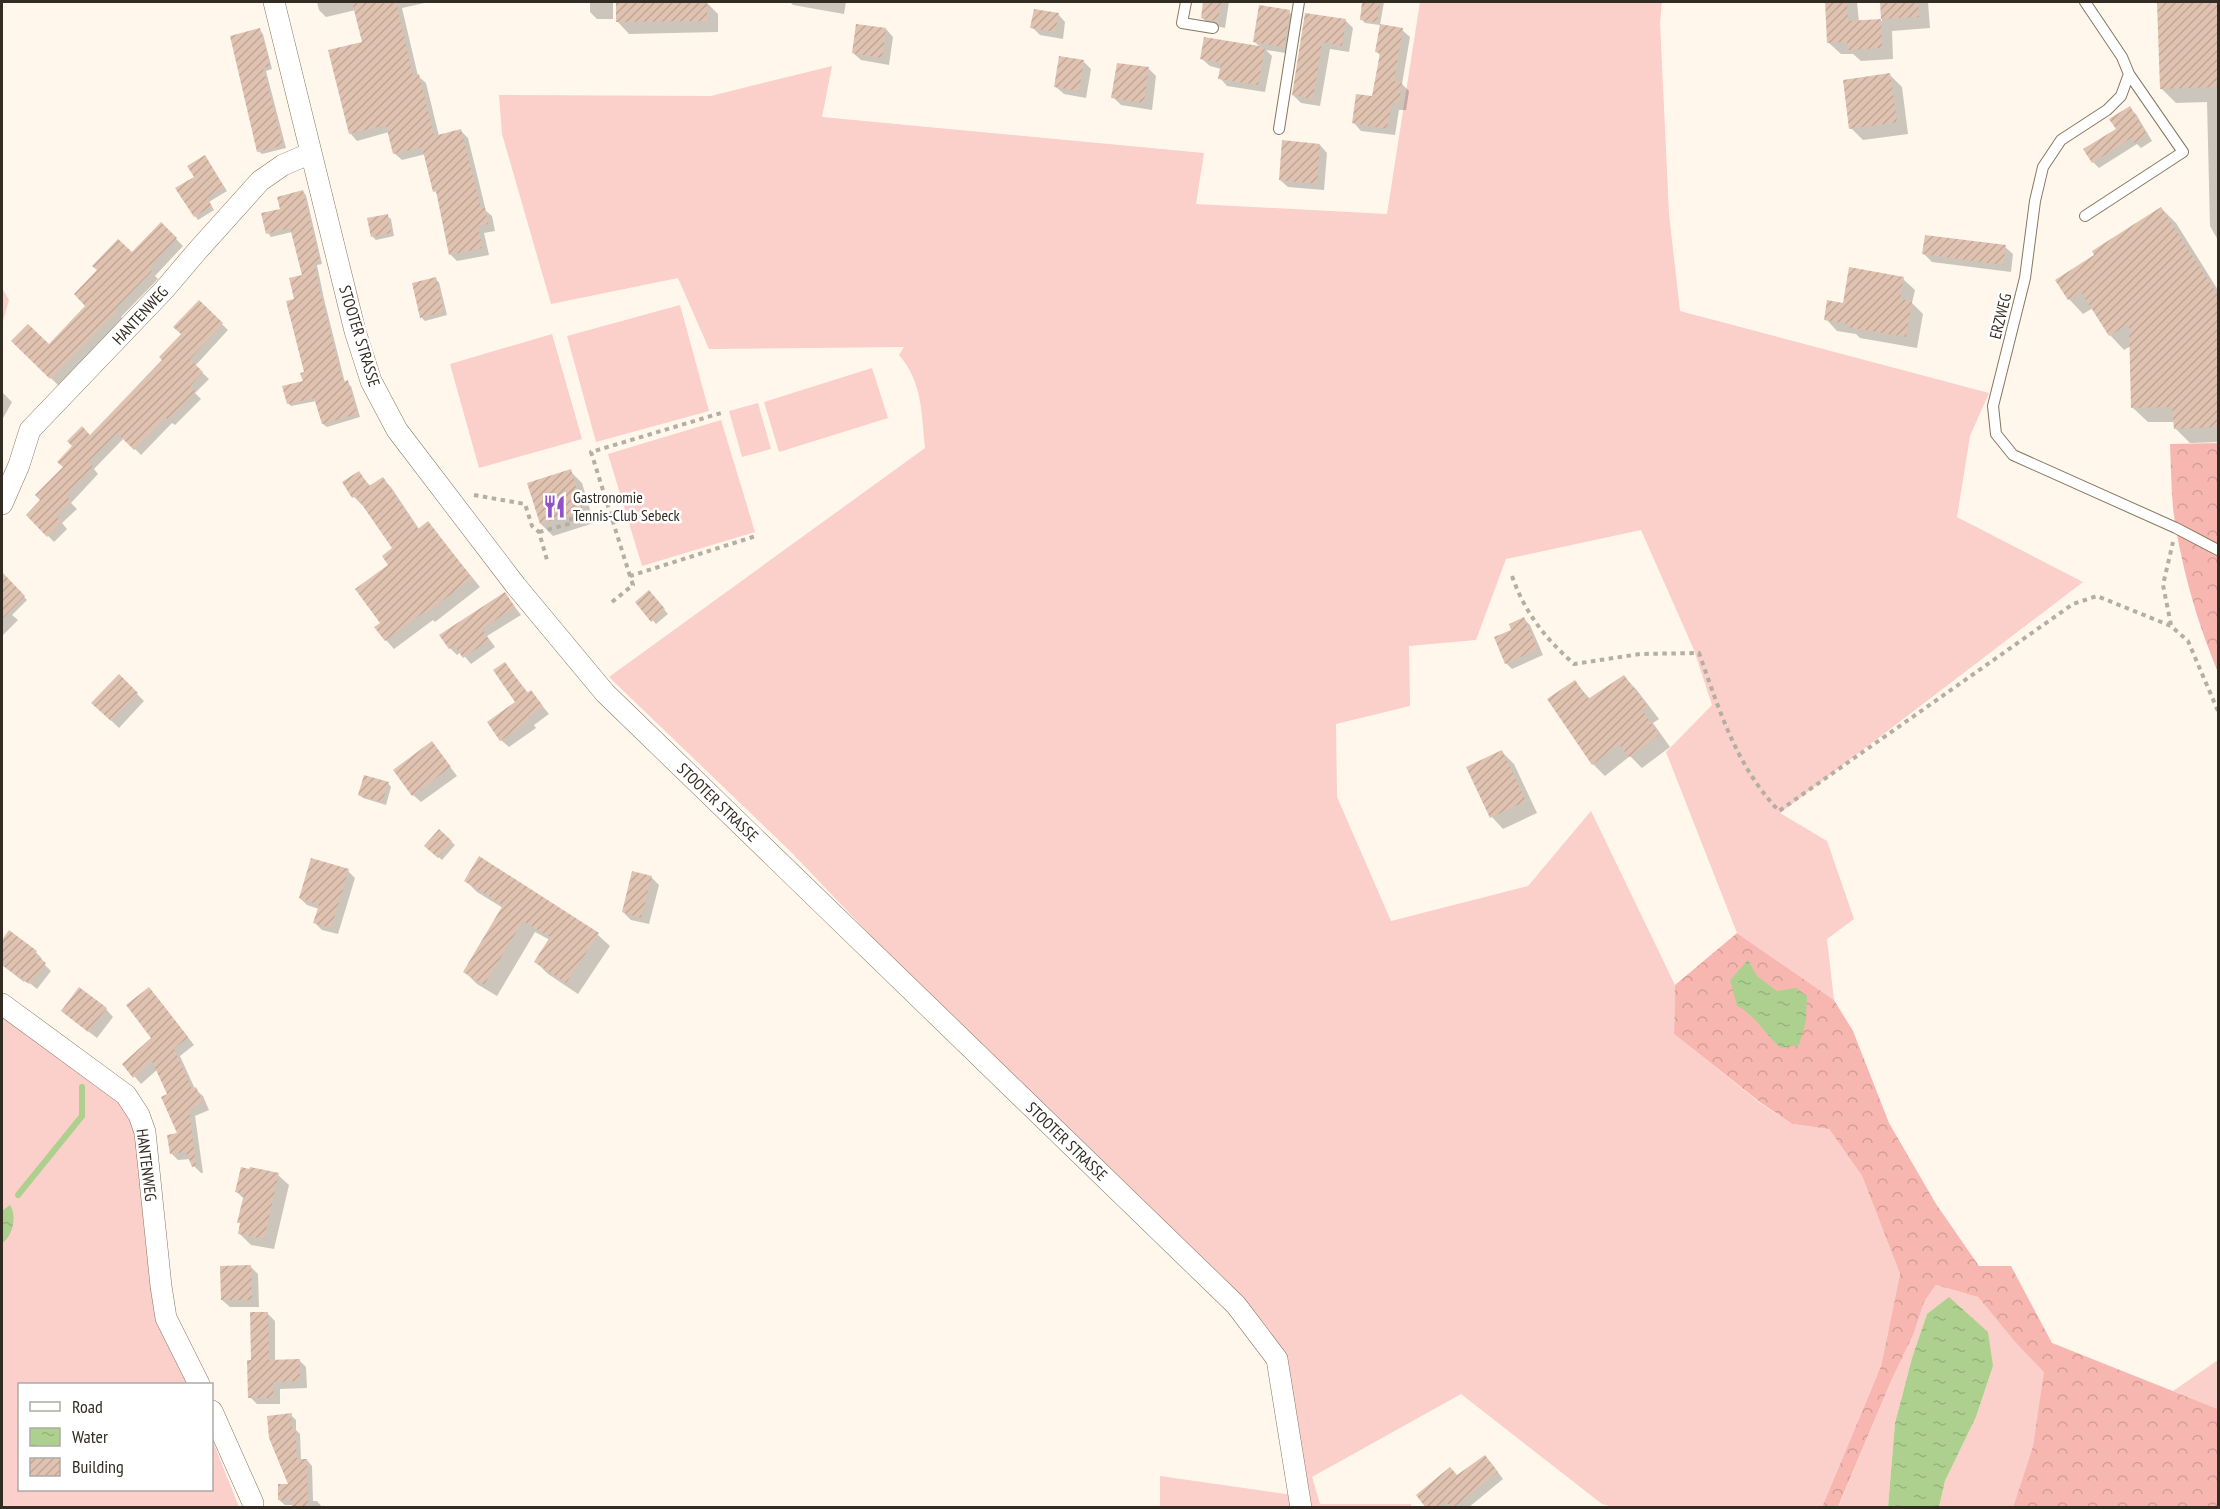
<svg xmlns="http://www.w3.org/2000/svg" width="2220" height="1509" font-family="'PT Sans Narrow',sans-serif">
<defs>
<pattern id="forest-crowns" width="20" height="18" patternUnits="userSpaceOnUse" patternTransform="scale(1.5)"><rect width="20" height="18" fill="#f7b7b0"/><path d="M2 6a3 3 0 1 1 6 0M12 15a3 3 0 1 1 6 0" fill="none" stroke="#d49e97"/></pattern>
<pattern id="water-ripples" width="26" height="14" patternUnits="userSpaceOnUse" patternTransform="scale(1.5)"><rect width="26" height="14" fill="#aed08f"/><path d="M2 4q2-2 4 0t4 0M15 11q2-2 4 0t4 0" fill="none" stroke="#96b37b"/></pattern>
<pattern id="building-hatch" width="6" height="6" patternUnits="userSpaceOnUse" patternTransform="scale(1.5)"><rect width="6" height="6" fill="#e0c2b1"/><path d="M-1 1l2-2M0 6l6-6M5 7l2-2" fill="none" stroke="#c1a798"/></pattern>
</defs>
<rect width="100%" height="100%" fill="#fff7ec"/>
<path fill="#fbcfca" d="M 1420,2 L 1662,2 L 1660,23 L 1669,214 L 1680,311 L 1989,393 L 1970,436 L 1957,517 L 2083,582 L 1780,813 L 1827,841 L 1854,919 L 1827,939 L 1834,1000 L 1737,933 L 1666,752 L 1712,705 L 1694,650 L 1641,530 L 1506,559 L 1476,640 L 1409,646 L 1410,706 L 1336,724 L 1337,797 L 1391,921 L 1528,886 L 1591,811 L 1675,985 L 1674,1034 L 1760,1103 L 1792,1124 L 1829,1129 L 1862,1176 L 1900,1274 L 1881,1366 L 1822,1507 L 1617,1508 L 1602,1504 L 1461,1394 L 1312,1477 L 1320,1504 L 1411,1504 L 1411,1507 L 1160,1507 L 1160,1476 L 1292,1495 L 1271,1370 L 1248,1331 L 791,852 L 609,677 L 925,448 C 921,413 923,383 899,355 L 904,347 L 709,349 L 678,278 L 551,304 L 502,134 L 499,95 L 711,96 L 832,66 L 822,117 L 1204,153 L 1196,204 L 1387,214 Z
M 2,288 L 9,300 L 2,325 Z
M 680,305 L 709,411 L 596,442 L 567,336 Z
M 552,334 L 582,439 L 479,468 L 450,364 Z
M 872,368 L 888,418 L 779,452 L 764,402 Z
M 758,403 L 771,449 L 742,457 L 729,411 Z
M 721,420 L 755,532 L 642,566 L 608,454 Z
M 2,1014 L 94,1082 L 127,1110 L 136,1126 L 189,1384 L 20,1384 L 20,1490 L 212,1490 L 212,1439 L 239,1507 L 2,1507 Z
M 1936,1285 L 1978,1297 L 2015,1342 L 2045,1372 L 2033,1446 L 2013,1507 L 1939,1507 L 1945,1481 L 1976,1417 L 1993,1366 L 1927,1314 L 1912,1358 L 1895,1423 L 1888,1507 L 1838,1508 L 1892,1379 L 1914,1333 L 1924,1302 Z
M 2218,1360 L 2218,1409 L 2173,1391 Z"/>
<path fill="url(#forest-crowns)" d="M 2218,443 L 2218,672 C 2197,622 2180,563 2173,508 C 2171,487 2171,465 2170,444 Z
M 1737,933 L 1834,1000 L 1853,1031 L 1889,1123 L 1936,1204 L 1979,1266 L 2011,1266 L 2052,1343 L 2218,1409 L 2218,1507 L 2013,1507 L 2033,1446 L 2044,1372 L 2015,1342 L 1978,1297 L 1936,1285 L 1924,1302 L 1914,1333 L 1892,1379 L 1838,1507 L 1822,1507 L 1881,1366 L 1900,1274 L 1862,1176 L 1829,1129 L 1792,1124 L 1761,1103 L 1674,1034 L 1675,985 Z"/>
<path fill="url(#water-ripples)" d="M 1748,960 L 1757,976 L 1777,991 L 1796,988 L 1807,996 L 1806,1021 L 1799,1045 L 1781,1048 C 1764,1034 1757,1016 1737,1006 L 1730,980 Z
M 10,1205 C 17,1215 13,1237 2,1243 L 2,1211 Z
M 1949,1297 L 1988,1332 L 1993,1366 L 1976,1417 L 1945,1481 L 1939,1507 L 1888,1507 L 1895,1423 L 1912,1358 L 1927,1314 Z"/>
<path fill="#0003" d="M 317,2 L 429,2 L 402,8 L 418,76 L 426,83 L 439,136 L 461,131 L 468,138 L 486,211 L 492,216 L 495,231 L 484,233 L 489,255 L 457,261 L 450,254 L 438,195 L 435,191 L 426,154 L 402,160 L 394,153 L 389,132 L 357,141 L 350,133 L 364,43 L 356,10 L 326,17 L 319,10 Z
M 590,2 L 613,2 L 613,19 L 597,19 L 590,12 Z
M 617,2 L 706,2 L 718,14 L 718,32 L 629,34 L 618,22 Z
M 790,2 L 846,2 L 844,14 L 793,5 Z
M 1205,2 L 1229,2 L 1225,28 L 1210,25 L 1202,18 Z
M 1364,2 L 1384,2 L 1380,25 L 1365,23 L 1361,19 Z
M 1826,2 L 1857,2 L 1859,22 L 1882,21 L 1881,2 L 1928,2 L 1930,28 L 1892,31 L 1893,59 L 1861,61 L 1853,54 L 1841,54 L 1829,43 Z
M 2159,2 L 2218,2 L 2218,240 L 2210,226 L 2207,102 L 2176,103 L 2161,88 Z
M 1289,12 L 1297,19 L 1292,54 L 1266,50 L 1272,56 L 1265,92 L 1227,86 L 1220,78 L 1221,69 L 1210,66 L 1202,59 L 1261,48 L 1255,42 Z
M 1058,14 L 1065,22 L 1063,39 L 1040,35 L 1032,27 Z
M 1306,14 L 1346,21 L 1353,28 L 1349,52 L 1330,49 L 1320,106 L 1301,103 L 1293,95 Z
M 886,29 L 893,37 L 889,65 L 861,60 L 853,53 Z
M 260,30 L 263,34 L 272,69 L 266,71 L 286,148 L 262,154 L 258,151 Z
M 1402,30 L 1410,37 L 1402,84 L 1409,91 L 1406,110 L 1399,110 L 1395,135 L 1361,131 L 1354,123 L 1373,98 L 1381,56 L 1377,52 Z
M 1083,61 L 1091,69 L 1086,98 L 1064,94 L 1056,87 Z
M 1149,69 L 1156,76 L 1152,110 L 1121,105 L 1113,97 Z
M 1890,75 L 1902,87 L 1908,134 L 1863,140 L 1851,128 Z
M 2129,108 L 2136,114 L 2152,141 L 2141,148 L 2137,144 L 2099,168 L 2093,162 L 2118,129 Z
M 1320,145 L 1327,153 L 1324,190 L 1288,187 L 1280,180 Z
M 208,161 L 227,191 L 209,202 L 214,210 L 198,220 L 195,216 L 196,177 Z
M 303,192 L 306,195 L 322,264 L 317,265 L 324,299 L 345,383 L 351,386 L 360,417 L 327,427 L 323,424 L 316,401 L 291,406 L 288,403 L 305,382 L 305,373 L 296,300 L 303,276 L 292,232 L 271,237 L 268,233 L 282,210 Z
M 2161,208 L 2176,223 L 2218,290 L 2218,442 L 2190,443 L 2175,428 L 2175,422 L 2148,422 L 2133,408 L 2131,346 L 2124,350 L 2110,335 L 2093,308 L 2083,314 L 2069,299 L 2096,255 Z
M 387,216 L 391,219 L 394,236 L 376,240 L 373,237 L 369,219 Z
M 161,224 L 183,246 L 155,276 L 158,279 L 121,317 L 123,319 L 58,385 L 13,341 L 49,346 Z
M 2005,247 L 2013,254 L 2011,272 L 1932,262 L 1924,254 Z
M 435,279 L 439,282 L 447,315 L 425,321 L 422,318 Z
M 1903,279 L 1915,290 L 1912,303 L 1923,314 L 1917,348 L 1860,338 L 1856,334 L 1837,331 L 1826,319 L 1845,304 Z
M 199,302 L 228,330 L 195,366 L 209,379 L 195,393 L 201,399 L 175,425 L 172,423 L 141,455 L 124,438 L 94,469 L 98,474 L 71,503 L 77,509 L 62,523 L 67,529 L 54,542 L 28,515 L 42,500 L 90,437 L 164,360 L 183,334 Z
M 2,392 L 12,402 L 2,420 Z
M 570,471 L 582,483 L 594,523 L 553,536 L 541,524 L 529,484 Z
M 359,473 L 371,487 L 382,479 L 391,487 L 419,529 L 428,523 L 480,587 L 435,622 L 433,620 L 394,649 L 386,640 L 382,624 L 394,548 L 363,504 L 362,505 L 354,497 Z
M 4,576 L 27,600 L 12,615 L 18,620 L 2,636 L 2,579 Z
M 505,594 L 521,615 L 487,636 L 495,647 L 471,664 L 461,652 L 457,655 L 450,648 Z
M 652,595 L 668,614 L 656,624 L 637,602 Z
M 1524,619 L 1530,625 L 1543,655 L 1512,669 L 1506,663 L 1513,631 Z
M 505,664 L 529,694 L 531,692 L 549,714 L 534,725 L 536,728 L 509,747 L 501,740 L 517,702 Z
M 119,676 L 144,701 L 119,728 L 93,703 Z
M 1624,677 L 1636,689 L 1659,719 L 1653,723 L 1670,747 L 1642,768 L 1630,756 L 1605,776 L 1593,764 L 1575,682 L 1591,700 Z
M 432,743 L 457,776 L 421,802 L 413,795 Z
M 1502,752 L 1514,764 L 1537,813 L 1503,829 L 1492,817 Z
M 388,783 L 391,787 L 386,805 L 363,798 L 359,795 Z
M 439,831 L 455,845 L 442,860 L 427,846 Z
M 348,871 L 355,878 L 338,934 L 322,930 L 315,923 L 319,909 L 307,905 L 300,898 Z
M 651,877 L 659,885 L 649,924 L 631,920 L 623,912 Z
M 466,881 L 598,935 L 610,946 L 578,994 L 548,974 L 536,962 L 550,940 L 535,932 L 497,996 L 477,984 L 465,972 L 503,908 L 477,892 Z
M 10,932 L 36,952 L 42,959 L 41,961 L 51,971 L 37,989 L 26,980 L 24,982 L 2,965 L 2,942 Z
M 156,996 L 194,1045 L 180,1056 L 195,1089 L 203,1096 L 209,1110 L 195,1116 L 203,1173 L 201,1173 L 194,1166 L 190,1159 L 178,1160 L 171,1153 L 180,1135 L 169,1095 L 158,1069 L 141,1084 L 124,1064 L 153,1038 Z
M 106,1009 L 113,1017 L 97,1038 L 71,1018 Z
M 278,1175 L 289,1185 L 274,1249 L 251,1245 L 240,1234 L 242,1225 L 239,1222 L 244,1199 L 237,1192 Z
M 251,1267 L 258,1274 L 259,1307 L 230,1307 L 222,1300 Z
M 268,1314 L 275,1321 L 275,1361 L 299,1360 L 306,1367 L 307,1388 L 280,1389 L 280,1404 L 257,1404 L 250,1397 L 253,1361 Z
M 291,1415 L 296,1420 L 296,1430 L 300,1434 L 301,1460 L 307,1460 L 312,1466 L 313,1501 L 317,1501 L 323,1508 L 293,1508 L 293,1505 L 285,1505 L 279,1500 L 290,1485 L 270,1438 Z
M 1491,1463 L 1503,1479 L 1468,1508 L 1428,1508 L 1458,1477 Z"/>
<g fill="none" stroke-linecap="round" stroke-linejoin="round">
<path stroke="#aed08f" stroke-width="6" d="M 18,1195 L 82,1116 L 82,1087"/>
</g>
<path fill="url(#building-hatch)" d="M 352,2 L 396,2 L 413,76 L 419,74 L 434,136 L 461,129 L 481,208 L 485,208 L 488,224 L 478,226 L 482,248 L 449,255 L 436,191 L 433,192 L 422,147 L 393,154 L 386,125 L 349,134 L 328,50 L 362,42 Z
M 616,2 L 707,2 L 707,21 L 616,22 Z
M 1203,2 L 1221,2 L 1218,21 L 1201,18 Z
M 1362,2 L 1380,2 L 1377,22 L 1360,20 Z
M 1825,2 L 1847,2 L 1848,21 L 1881,19 L 1882,48 L 1848,50 L 1847,42 L 1827,43 Z
M 1880,2 L 1918,2 L 1919,17 L 1881,19 Z
M 2157,2 L 2217,2 L 2218,87 L 2160,89 Z
M 1259,5 L 1290,10 L 1284,47 L 1253,42 Z
M 1034,9 L 1059,13 L 1055,32 L 1030,28 Z
M 1305,13 L 1346,19 L 1342,46 L 1322,42 L 1313,99 L 1292,95 Z
M 856,24 L 886,28 L 882,58 L 852,53 Z
M 1380,24 L 1403,28 L 1394,81 L 1402,82 L 1399,103 L 1392,103 L 1387,129 L 1352,123 L 1356,94 L 1372,96 L 1380,53 L 1375,52 Z
M 260,28 L 270,66 L 263,68 L 283,145 L 257,152 L 230,36 Z
M 1204,37 L 1265,47 L 1258,85 L 1218,79 L 1221,63 L 1200,59 Z
M 1059,56 L 1084,60 L 1079,91 L 1054,87 Z
M 1117,63 L 1149,67 L 1144,103 L 1111,98 Z
M 1890,73 L 1897,122 L 1849,129 L 1843,80 Z
M 2130,106 L 2147,135 L 2134,143 L 2131,138 L 2092,163 L 2083,149 L 2116,129 L 2109,119 Z
M 1282,140 L 1320,144 L 1317,184 L 1279,180 Z
M 205,155 L 224,187 L 207,198 L 212,206 L 194,217 L 175,188 L 194,177 L 187,166 Z
M 303,190 L 320,261 L 314,262 L 321,295 L 343,382 L 348,380 L 357,414 L 322,424 L 314,398 L 287,404 L 282,386 L 303,381 L 300,373 L 304,372 L 286,301 L 294,299 L 289,278 L 302,275 L 290,228 L 266,234 L 261,213 L 280,209 L 277,197 Z
M 2161,207 L 2218,295 L 2218,427 L 2174,429 L 2172,407 L 2131,408 L 2129,324 L 2109,336 L 2081,292 L 2068,300 L 2055,280 L 2094,255 L 2092,251 Z
M 388,214 L 391,233 L 371,237 L 367,218 Z
M 161,222 L 177,238 L 149,268 L 152,271 L 115,309 L 117,311 L 50,379 L 11,341 L 28,324 L 49,344 L 85,306 L 74,294 L 97,270 L 92,266 L 118,239 L 132,252 Z
M 1925,235 L 2006,245 L 2003,265 L 1922,254 Z
M 1849,267 L 1904,277 L 1900,299 L 1912,301 L 1906,337 L 1847,327 L 1848,324 L 1824,320 L 1827,300 L 1843,303 Z
M 436,277 L 444,312 L 420,318 L 412,283 Z
M 199,300 L 223,323 L 190,359 L 203,372 L 190,386 L 195,391 L 168,420 L 165,417 L 134,450 L 117,433 L 88,462 L 93,467 L 66,496 L 72,501 L 56,516 L 62,521 L 47,537 L 26,515 L 40,500 L 35,495 L 63,467 L 57,462 L 72,446 L 67,441 L 82,426 L 90,435 L 162,360 L 159,357 L 181,334 L 173,327 Z
M 571,469 L 583,511 L 540,524 L 527,483 Z
M 359,471 L 369,486 L 383,477 L 418,529 L 428,521 L 472,578 L 425,614 L 424,612 L 385,641 L 374,627 L 380,623 L 355,589 L 388,565 L 382,556 L 392,548 L 356,496 L 352,498 L 342,482 Z
M 2,572 L 25,596 L 2,619 Z
M 649,590 L 665,609 L 651,622 L 635,602 Z
M 505,592 L 515,607 L 482,629 L 489,640 L 463,658 L 454,645 L 449,649 L 439,635 Z
M 1524,617 L 1538,649 L 1505,664 L 1494,637 L 1511,630 L 1509,624 Z
M 505,662 L 527,693 L 531,690 L 543,706 L 528,717 L 529,720 L 500,741 L 487,722 L 515,702 L 493,670 Z
M 119,674 L 138,693 L 111,721 L 91,703 Z
M 1624,675 L 1648,707 L 1642,710 L 1659,735 L 1629,757 L 1619,744 L 1592,765 L 1547,699 L 1575,680 L 1588,699 Z
M 432,741 L 451,767 L 412,796 L 393,770 Z
M 1502,750 L 1526,801 L 1490,818 L 1466,767 Z
M 364,775 L 389,782 L 382,802 L 358,795 Z
M 439,829 L 452,841 L 438,858 L 424,846 Z
M 479,856 L 599,933 L 566,983 L 534,962 L 550,937 L 523,921 L 484,985 L 463,972 L 503,905 L 464,881 Z
M 311,858 L 349,869 L 331,928 L 313,923 L 319,905 L 299,898 Z
M 632,871 L 652,876 L 641,918 L 622,912 Z
M 9,930 L 37,951 L 35,954 L 46,963 L 29,984 L 2,965 L 2,940 Z
M 79,987 L 107,1008 L 88,1032 L 61,1011 Z
M 149,987 L 188,1037 L 174,1049 L 192,1089 L 196,1087 L 203,1102 L 189,1109 L 196,1166 L 192,1167 L 186,1152 L 170,1154 L 167,1135 L 177,1133 L 161,1097 L 167,1094 L 152,1061 L 133,1078 L 122,1064 L 151,1038 L 126,1005 Z
M 241,1167 L 249,1169 L 250,1167 L 279,1173 L 264,1239 L 238,1234 L 240,1223 L 237,1223 L 244,1194 L 235,1192 Z
M 251,1265 L 252,1300 L 221,1300 L 220,1266 Z
M 250,1312 L 268,1312 L 269,1360 L 300,1359 L 300,1381 L 273,1382 L 274,1398 L 248,1398 L 247,1360 L 251,1360 Z
M 292,1413 L 290,1427 L 295,1427 L 297,1459 L 307,1459 L 308,1508 L 292,1508 L 291,1500 L 278,1500 L 278,1484 L 288,1484 L 269,1438 L 267,1416 Z
M 1485,1455 L 1498,1472 L 1453,1508 L 1445,1501 L 1437,1508 L 1426,1508 L 1416,1495 L 1450,1467 L 1457,1475 Z"/>
<g fill="none" stroke-linecap="round" stroke-linejoin="round">
<defs>
<path id="lane" d="M 1186,2 L 1182,23 L 1213,28
M 2085,2 L 2122,57 L 2129,74 L 2183,152 L 2085,216
M 2129,74 L 2121,96 L 2107,110 L 2061,140 L 2043,167 L 2035,201 L 2025,278 L 1993,406 L 1996,434 L 2013,455 L 2176,528 L 2218,550
M 1279,129 L 1299,2"/>
<path id="street" d="M 274,2 L 355,331 L 371,381 L 397,430 L 516,586 L 605,693 L 1236,1305 L 1277,1359 L 1301,1508
M 2,504 L 19,465 L 30,430 L 164,290 L 198,250 L 260,181 L 283,165 L 311,153
M 2,1004 L 126,1095 L 139,1115 L 145,1132 L 161,1286 L 166,1318 L 199,1384
M 212,1411 L 253,1503"/>
</defs>
<use href="#lane" stroke="#87775e" stroke-width="12"/>
<use href="#street" stroke="#87775e" stroke-width="22"/>
<path stroke="#b5aea3" stroke-width="4" stroke-dasharray="4.5 4.5" stroke-linecap="butt" d="M 474,495 L 525,504 L 532,526 L 539,532 L 547,560
M 539,532 L 572,523 L 570,515
M 630,576 L 591,452 L 721,413
M 1512,576 C 1525,613 1545,638 1574,664 L 1640,654 L 1699,653 C 1719,709 1736,766 1779,811 L 2073,604 L 2097,596 L 2171,626 L 2188,641 L 2218,711
M 612,602 L 633,585 L 630,576 L 756,536
M 2171,625 L 2163,585 L 2173,542"/>
<use href="#lane" stroke="#fff" stroke-width="10"/>
<use href="#street" stroke="#fff" stroke-width="21"/>
</g>
<defs>
<symbol id="restaurant-bare" viewBox="-9 -9 18 18"><path d="M-5-6h1v4h1v-4h1v4h1v-4h1v5L-1.5 .5V6h-2V.5L-5-1ZM5-6V6H3V1.5H1.5Q1.5-4 5-6Z" fill="#9152c8" stroke="#fff" stroke-width="2.5" paint-order="stroke"/></symbol>
</defs>
<g fill-rule="evenodd">
<use href="#restaurant-bare" x="538" y="490" width="33" height="33"/>
</g>
<g text-anchor="middle" dominant-baseline="central" stroke-width="5" stroke-linejoin="round" paint-order="stroke">
<g font-size="16" fill="#332c22" stroke="#fff">
<text transform="translate(140 315) rotate(-47)">HANTENWEG</text>
<text transform="translate(2000 316) rotate(-76)">ERZWEG</text>
<text transform="translate(360 336) rotate(73)">STOOTER STRASSE</text>
<text transform="translate(718 802) rotate(44)">STOOTER STRASSE</text>
<text transform="translate(1067 1141) rotate(44)">STOOTER STRASSE</text>
<text transform="translate(147 1165) rotate(83)">HANTENWEG</text>
</g>
<g font-size="16" fill="#332c22" stroke="#fff" text-anchor="start">
<text x="573" y="497">Gastronomie<tspan x="573" dy="18">Tennis-Club Sebeck</tspan></text>
</g>
</g>
<rect width="2220" height="1509" fill="none" stroke="#332c22" stroke-width="6"/>
<rect x="18" y="1383" width="195" height="108" fill="#ffffff" stroke="#adaba7" stroke-width="1.5"/>
<rect x="30" y="1402" width="30" height="9" fill="#ffffff" stroke="#adaba7" stroke-width="1.5"/>
<text x="72" y="1413" font-size="18" fill="#332c22">Road</text>
<rect x="30" y="1428" width="30" height="18" fill="url(#water-ripples)" stroke="#adaba7" stroke-width="1.5"/>
<text x="72" y="1443" font-size="18" fill="#332c22">Water</text>
<rect x="30" y="1458" width="30" height="18" fill="url(#building-hatch)" stroke="#adaba7" stroke-width="1.5"/>
<text x="72" y="1473" font-size="18" fill="#332c22">Building</text>
</svg>
